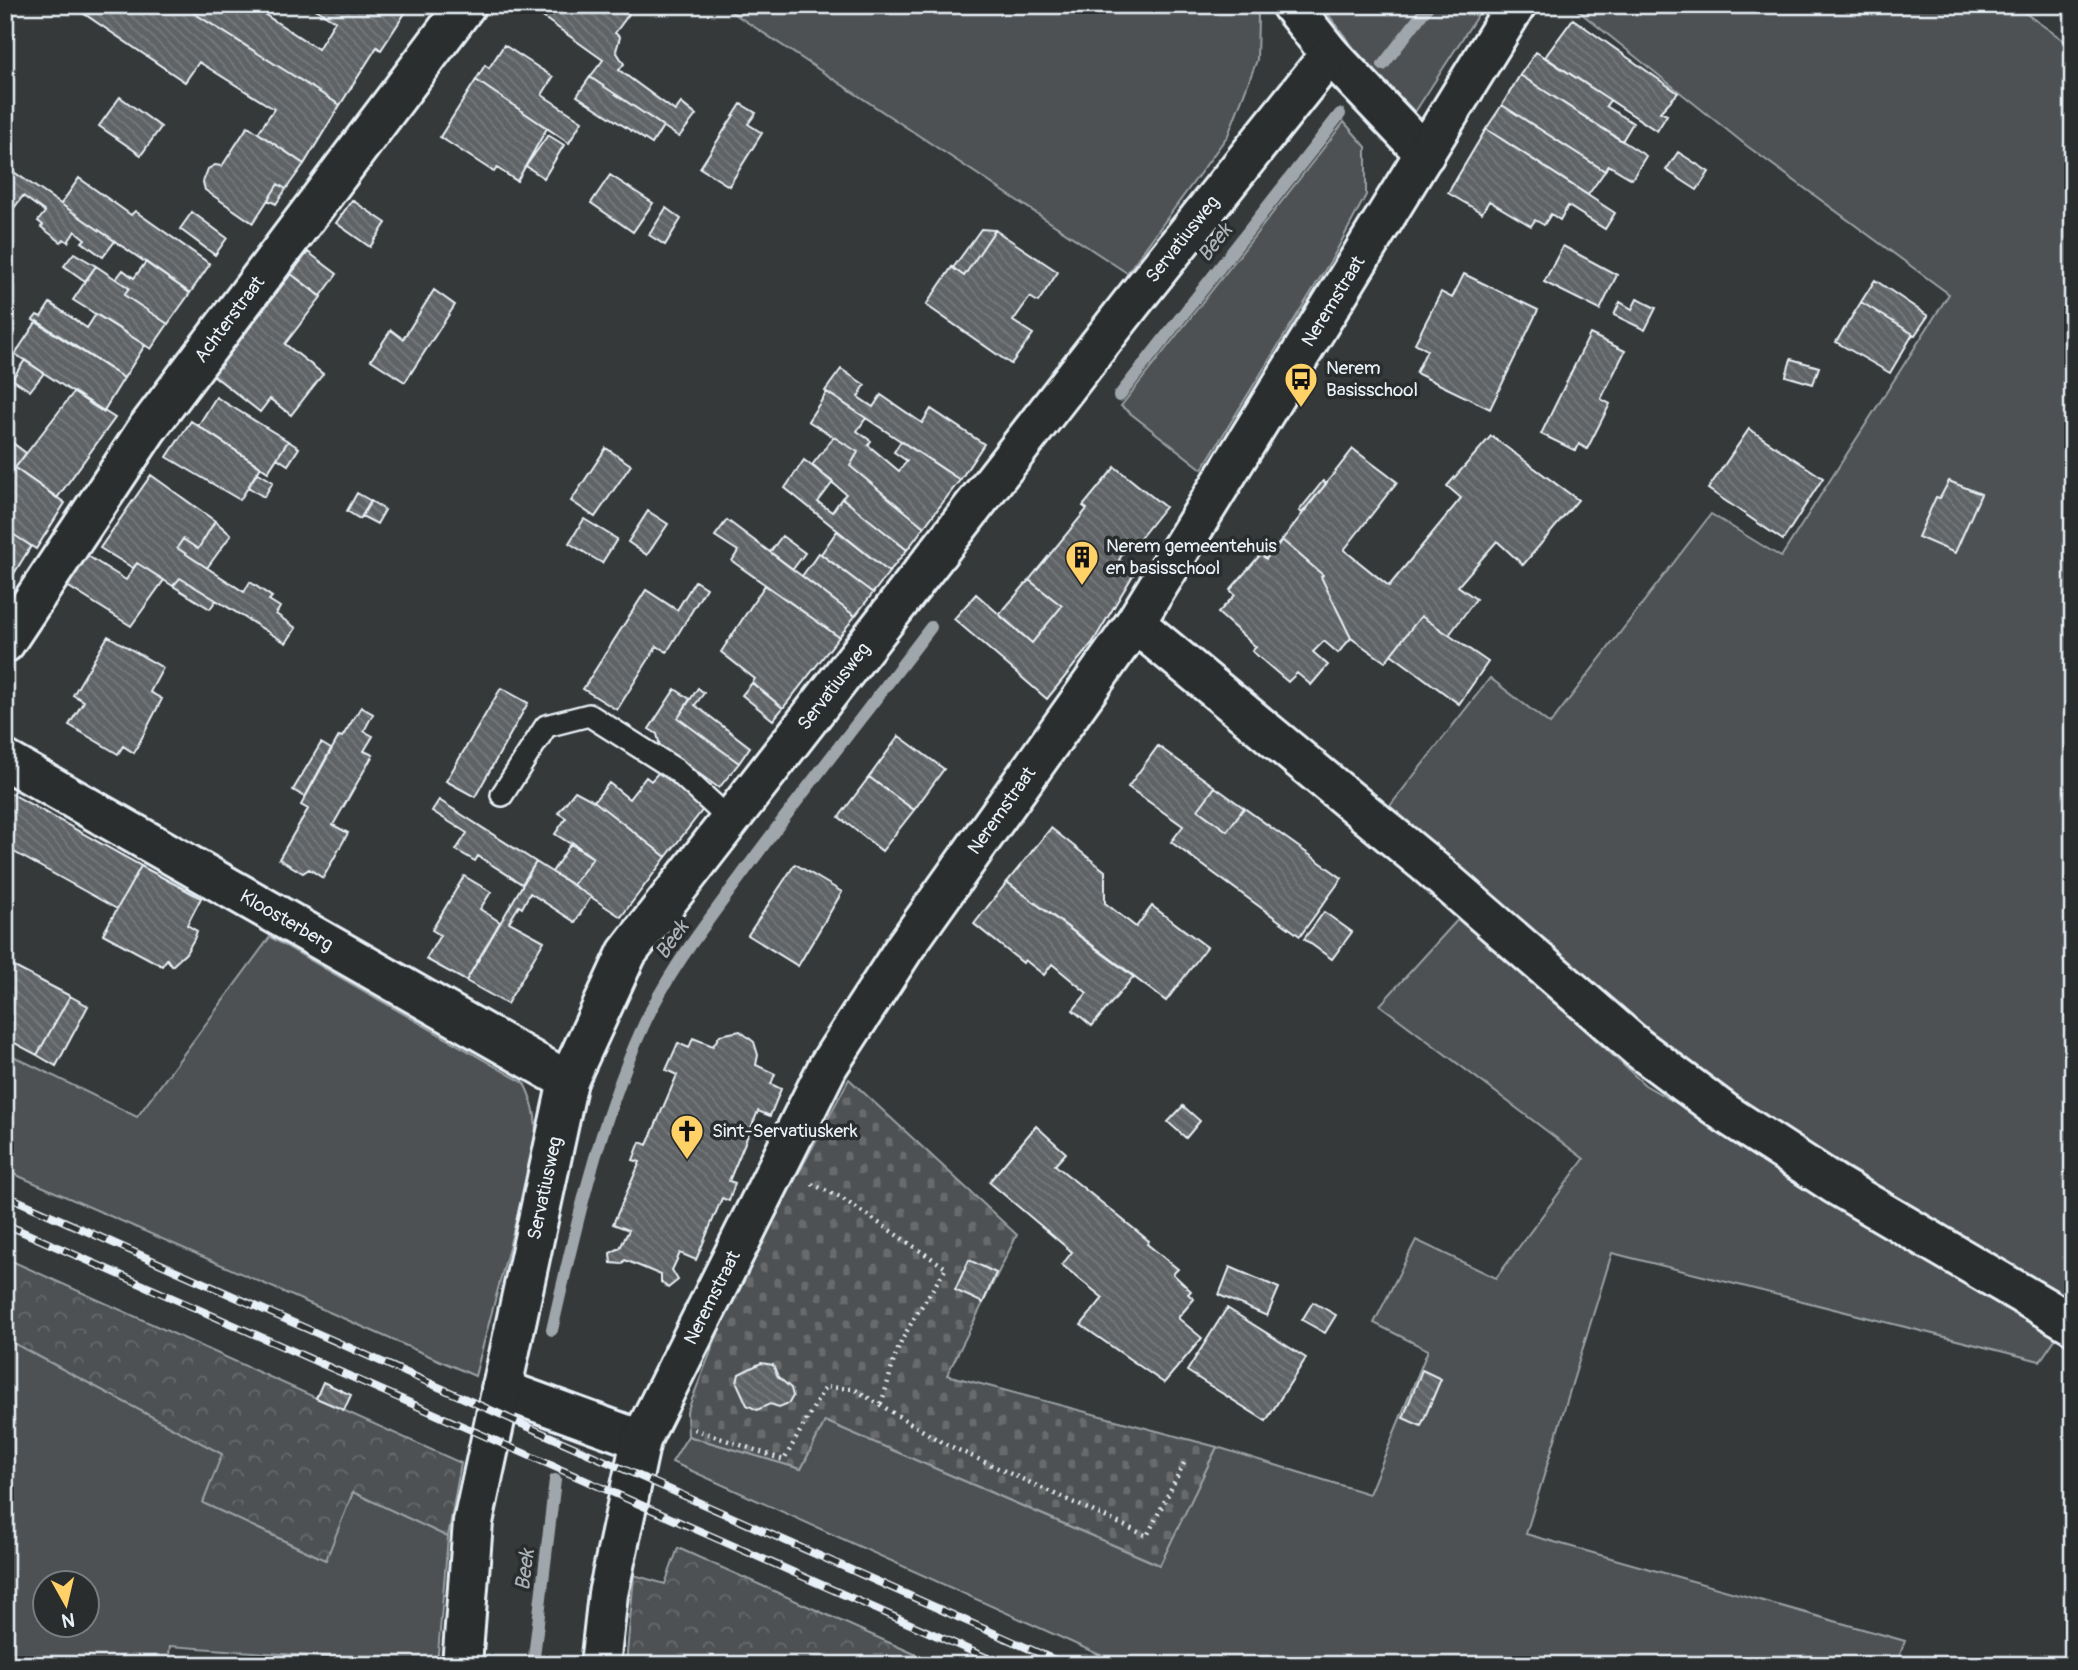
<svg xmlns="http://www.w3.org/2000/svg" width="2078" height="1670" font-family="Pangolin,sans-serif">
<defs>
<pattern id="forest-crowns" width="20" height="18" patternUnits="userSpaceOnUse" patternTransform="scale(1.75)"><rect width="20" height="18" fill="#4d5152"/><path d="M2 6a3 3 0 1 1 6 0M12 15a3 3 0 1 1 6 0" fill="none" stroke="#676a6c"/></pattern>
<pattern id="cemetery-stones" width="16" height="16" patternUnits="userSpaceOnUse" patternTransform="scale(1.75)"><rect width="16" height="16" fill="#4d5152"/><path d="M2 7V4a2 2 0 0 1 4 0v3zM10 15v-3a2 2 0 0 1 4 0v3z" fill="#676a6c"/></pattern>
<pattern id="building-back-hatch" width="6" height="6" patternUnits="userSpaceOnUse" patternTransform="scale(1.75)"><rect width="6" height="6" fill="#5f6365"/><path d="M-1 5l2 2M0 0l6 6M5-1l2 2" fill="none" stroke="#767a7c"/></pattern>
</defs>
<rect width="100%" height="100%" fill="#35393a"/>
<filter id="ink" filterUnits="userSpaceOnUse"><feTurbulence type="fractalNoise" baseFrequency=".0143" numOctaves="2"/><feDisplacementMap in="SourceGraphic" scale="14" xChannelSelector="R" yChannelSelector="G"/><feConvolveMatrix kernelMatrix="1 2 1 2 8 2 1 2 1" color-interpolation-filters="sRGB"/></filter>
<g filter="url(#ink)">
<path fill="#4d5152" stroke="#9aa1a5" stroke-width="2" fill-rule="evenodd" d="M 721,5 L 1251,5 L 1258,16 L 1257,60 L 1228,135 L 1127,273 Z
M 1321,5 L 1484,5 L 1415,112 L 1357,52 Z
M 1571,5 L 2014,5 L 2073,47 L 2073,1302 L 1773,1122 L 1677,1053 L 1386,811 L 1490,678 L 1550,724 L 1711,514 L 1781,557 L 1949,294 L 1747,146 Z
M 1344,122 L 1366,147 L 1366,195 L 1333,257 L 1202,469 L 1121,406 Z
M 1461,916 L 1645,1085 L 2064,1326 L 2040,1361 L 1612,1253 L 1526,1534 L 1905,1641 L 1896,1665 L 1122,1665 L 672,1462 L 688,1436 L 801,1469 L 825,1421 L 1159,1565 L 1217,1447 L 1369,1494 L 1428,1350 L 1374,1323 L 1416,1240 L 1496,1278 L 1584,1159 L 1380,1005 Z
M 270,937 L 524,1083 C 536,1107 537,1123 535,1149 L 475,1376 L 5,1170 L 5,1052 L 137,1117 Z
M 8,1340 L 223,1454 L 203,1503 L 325,1560 L 353,1492 L 448,1537 L 437,1665 L 170,1646 L 168,1665 L 5,1665 L 5,1343 ZM 46,1582 L 88,1582 L 88,1624 L 46,1624 Z"/>
<path fill="url(#forest-crowns)" stroke="#9aa1a5" stroke-width="2" d="M 5,1258 L 461,1463 L 448,1537 L 353,1492 L 326,1560 L 203,1503 L 222,1454 L 8,1340 L 5,1343 Z
M 678,1548 L 939,1665 L 626,1665 L 634,1575 L 665,1584 Z"/>
<path fill="url(#cemetery-stones)" stroke="#9aa1a5" stroke-width="2" d="M 849,1079 L 1017,1235 L 947,1375 L 1217,1447 L 1160,1565 L 825,1421 L 801,1469 L 688,1436 L 687,1412 L 732,1298 Z"/>
<g fill="none" stroke-linecap="round" stroke-linejoin="round">
<path stroke="#a0a7ac" stroke-width="12" d="M 1383,65 L 1429,5
M 1119,396 L 1340,114
M 552,1330 C 575,1229 598,1127 641,1031 C 666,974 705,925 741,876 C 803,791 868,710 931,627
M 533,1665 L 555,1480"/>
</g>
<path fill="url(#building-back-hatch)" stroke="#e8f1f8" stroke-width="2" d="M 71,5 L 181,5 L 340,105 L 304,164 L 258,133 L 274,109 L 199,62 L 185,82 Z
M 181,5 L 250,5 L 318,49 L 335,21 L 309,5 L 409,7 L 381,50 L 377,47 L 340,105 Z
M 536,5 L 630,5 L 626,11 L 629,14 L 615,33 L 620,37 L 616,51 L 624,64 L 619,70 L 675,111 L 681,103 L 696,115 L 679,137 L 590,77 L 603,60 L 533,10 Z
M 1573,19 L 1678,93 L 1660,112 L 1667,115 L 1657,131 L 1545,57 Z
M 504,45 L 553,77 L 542,95 L 582,121 L 569,143 L 476,80 L 485,65 L 489,68 Z
M 1536,52 L 1610,100 L 1606,106 L 1633,123 L 1622,141 L 1520,75 Z
M 1520,75 L 1646,156 L 1632,179 L 1608,165 L 1605,171 L 1502,105 Z
M 590,77 L 663,126 L 652,144 L 577,96 Z
M 476,80 L 547,128 L 517,181 L 497,168 L 494,172 L 440,137 Z
M 120,97 L 161,127 L 141,155 L 99,126 Z
M 741,104 L 756,113 L 748,124 L 762,133 L 729,186 L 700,168 Z
M 1502,105 L 1605,171 L 1588,195 L 1486,129 Z
M 248,126 L 304,164 L 286,189 L 278,184 L 253,223 L 205,190 L 203,182 L 208,169 L 215,165 L 222,166 Z
M 1486,129 L 1615,213 L 1605,229 L 1568,206 L 1560,220 L 1551,214 L 1544,225 L 1535,220 L 1531,226 L 1489,201 L 1482,213 L 1448,193 Z
M 548,135 L 564,145 L 544,178 L 526,166 Z
M 1678,152 L 1709,172 L 1697,190 L 1666,170 Z
M 5,166 L 115,241 L 103,257 L 82,242 L 85,239 L 75,231 L 68,242 L 64,239 L 61,242 L 41,227 L 43,225 L 38,221 L 45,212 L 23,196 L 14,208 L 5,202 Z
M 610,175 L 653,203 L 633,232 L 591,203 Z
M 79,178 L 131,215 L 135,211 L 210,264 L 190,293 L 61,204 Z
M 278,184 L 286,189 L 276,204 L 268,200 Z
M 352,200 L 386,223 L 370,247 L 336,223 Z
M 666,208 L 681,219 L 665,245 L 649,235 Z
M 192,212 L 227,238 L 215,255 L 180,229 Z
M 981,229 L 995,230 L 964,276 L 953,268 Z
M 995,230 L 1058,272 L 1038,302 L 1030,297 L 1013,321 L 1033,334 L 1011,364 L 926,305 L 952,267 L 964,276 Z
M 1563,246 L 1617,275 L 1600,310 L 1544,282 Z
M 308,252 L 337,274 L 321,296 L 291,274 Z
M 74,253 L 96,266 L 85,281 L 64,266 Z
M 146,262 L 190,293 L 168,324 L 124,295 L 129,288 L 116,279 L 123,270 L 134,278 Z
M 96,266 L 129,288 L 124,295 L 168,324 L 151,349 L 73,300 Z
M 291,274 L 321,297 L 285,344 L 323,374 L 291,415 L 270,399 L 260,412 L 213,375 Z
M 1464,274 L 1538,310 L 1490,409 L 1416,373 L 1427,350 L 1415,343 L 1441,292 L 1452,298 Z
M 1875,280 L 1928,316 L 1915,335 L 1861,302 Z
M 434,290 L 455,305 L 405,382 L 371,360 L 391,330 L 403,339 Z
M 1637,299 L 1656,308 L 1645,330 L 1614,315 L 1620,302 L 1632,309 Z
M 1861,302 L 1913,334 L 1890,373 L 1836,342 Z
M 50,303 L 87,328 L 96,314 L 145,345 L 124,378 L 33,320 L 37,315 L 41,317 Z
M 37,321 L 124,378 L 103,412 L 15,354 Z
M 1590,334 L 1625,351 L 1601,399 L 1610,404 L 1587,449 L 1579,444 L 1576,451 L 1541,434 Z
M 1791,359 L 1819,367 L 1813,384 L 1786,376 Z
M 25,360 L 44,373 L 30,391 L 12,379 Z
M 841,369 L 865,385 L 858,397 L 873,407 L 881,395 L 922,423 L 931,409 L 984,444 L 960,480 L 825,391 Z
M 74,392 L 115,418 L 57,498 L 15,468 Z
M 827,392 L 866,418 L 857,431 L 871,441 L 868,445 L 899,471 L 907,461 L 894,452 L 901,441 L 960,480 L 924,527 L 850,466 L 858,452 L 808,421 Z
M 216,397 L 288,441 L 268,472 L 198,426 Z
M 191,421 L 261,467 L 240,500 L 167,457 Z
M 1749,429 L 1823,478 L 1783,540 L 1708,489 Z
M 1491,436 L 1578,500 L 1523,565 L 1497,541 L 1458,586 L 1476,599 L 1449,635 L 1421,616 L 1385,662 L 1351,638 L 1321,577 L 1323,575 L 1282,540 L 1353,449 L 1397,482 L 1344,550 L 1389,586 L 1461,498 L 1447,486 Z
M 5,437 L 26,453 L 15,468 L 65,503 L 36,549 L 5,529 Z
M 834,437 L 858,452 L 850,466 L 924,527 L 907,550 L 842,498 L 846,494 L 812,465 Z
M 288,441 L 299,448 L 288,465 L 277,458 Z
M 606,448 L 631,465 L 595,517 L 571,501 Z
M 804,460 L 833,482 L 818,502 L 832,512 L 842,498 L 907,550 L 889,572 L 785,488 Z
M 1115,467 L 1165,507 L 1133,547 L 1128,544 L 1119,560 L 1136,570 L 1093,642 L 1047,699 L 954,619 L 976,594 L 1032,643 L 1062,606 L 1029,580 L 1087,509 L 1083,506 Z
M 257,472 L 273,482 L 264,497 L 248,487 Z
M 151,475 L 215,521 L 198,549 L 183,539 L 177,548 L 244,592 L 250,582 L 272,597 L 269,600 L 280,607 L 276,614 L 296,628 L 286,643 L 180,578 L 173,586 L 137,563 L 133,568 L 100,548 Z
M 1323,481 L 1326,484 L 1302,513 L 1299,511 Z
M 1949,481 L 1981,494 L 1955,553 L 1918,537 L 1936,497 L 1940,498 Z
M 357,493 L 371,501 L 360,519 L 347,511 Z
M 371,501 L 385,510 L 377,524 L 362,516 Z
M 648,511 L 668,524 L 647,555 L 628,542 Z
M 584,519 L 617,539 L 602,563 L 569,543 Z
M 727,520 L 855,616 L 839,637 L 732,561 L 738,551 L 715,536 Z
M 215,521 L 231,535 L 207,568 L 177,548 L 183,539 L 198,549 Z
M 5,529 L 31,546 L 13,575 L 5,570 Z
M 837,531 L 889,572 L 873,593 L 821,554 Z
M 782,536 L 805,553 L 793,569 L 770,552 Z
M 1282,540 L 1323,575 L 1321,577 L 1351,638 L 1338,653 L 1324,641 L 1313,652 L 1328,665 L 1311,685 L 1297,673 L 1288,682 L 1252,651 L 1256,647 L 1218,613 L 1235,595 L 1230,590 L 1261,554 L 1266,559 Z
M 83,553 L 126,580 L 137,563 L 164,580 L 131,626 L 64,584 Z
M 819,553 L 873,593 L 855,616 L 802,576 Z
M 180,578 L 216,600 L 210,609 L 173,586 Z
M 1029,580 L 1062,606 L 1032,643 L 999,615 Z
M 695,581 L 706,588 L 667,652 L 657,646 L 617,710 L 583,689 L 646,590 L 677,610 Z
M 765,585 L 839,637 L 783,708 L 752,683 L 755,679 L 721,652 Z
M 1421,616 L 1488,662 L 1459,704 L 1391,654 Z
M 108,636 L 163,668 L 150,692 L 162,699 L 134,753 L 123,746 L 118,754 L 69,725 L 84,701 L 73,695 Z
M 752,683 L 783,708 L 773,720 L 742,695 Z
M 501,688 L 528,703 L 475,797 L 446,781 Z
M 698,688 L 704,693 L 695,705 L 750,747 L 739,763 L 678,718 Z
M 675,689 L 690,699 L 678,718 L 739,763 L 719,788 L 660,746 L 657,734 L 649,729 Z
M 361,707 L 373,714 L 364,731 L 373,736 L 364,751 L 373,755 L 333,825 L 348,833 L 323,878 L 309,869 L 303,873 L 279,859 L 308,809 L 301,805 L 339,736 L 342,737 Z
M 899,736 L 944,769 L 914,810 L 869,777 Z
M 321,743 L 331,749 L 305,797 L 293,790 Z
M 1158,746 L 1215,787 L 1198,810 L 1227,831 L 1244,808 L 1342,878 L 1300,936 L 1171,842 L 1183,826 L 1128,787 Z
M 659,772 L 704,808 L 666,857 L 594,801 L 609,783 L 629,799 L 646,777 L 651,781 Z
M 869,777 L 914,810 L 882,851 L 839,817 Z
M 1215,787 L 1244,808 L 1227,831 L 1198,810 Z
M 5,790 L 141,866 L 117,909 L 5,847 Z
M 575,791 L 594,801 L 666,857 L 621,917 L 573,885 L 593,858 L 555,834 L 566,818 L 558,813 Z
M 439,800 L 536,862 L 522,884 L 478,856 L 475,861 L 456,850 L 467,833 L 432,811 Z
M 1051,828 L 1105,871 L 1105,903 L 1136,927 L 1152,906 L 1207,947 L 1166,1001 L 1007,882 Z
M 572,842 L 593,858 L 573,885 L 552,872 Z
M 536,862 L 591,897 L 575,922 L 530,893 L 522,908 L 519,906 L 509,922 L 544,941 L 507,1004 L 466,981 Z
M 795,864 L 842,892 L 798,966 L 748,935 Z
M 141,866 L 201,898 L 187,925 L 197,931 L 194,939 L 186,953 L 172,966 L 167,959 L 162,966 L 103,934 Z
M 464,876 L 491,892 L 480,909 L 500,922 L 466,981 L 426,959 L 440,935 L 432,930 Z
M 1007,882 L 1134,976 L 1092,1026 L 1073,1010 L 1087,993 L 1052,964 L 1044,975 L 1025,960 L 1023,963 L 974,924 Z
M 1324,912 L 1352,932 L 1332,959 L 1304,939 Z
M 5,962 L 70,996 L 37,1055 L 5,1038 Z
M 70,996 L 88,1006 L 56,1066 L 37,1055 Z
M 740,1031 L 754,1042 L 758,1055 L 756,1065 L 775,1074 L 771,1084 L 781,1089 L 770,1116 L 758,1111 L 729,1181 L 735,1183 L 729,1201 L 722,1198 L 696,1260 L 680,1253 L 672,1270 L 678,1280 L 668,1288 L 661,1282 L 661,1275 L 625,1260 L 622,1264 L 611,1263 L 610,1253 L 620,1248 L 629,1230 L 613,1224 L 640,1162 L 633,1160 L 640,1142 L 647,1145 L 677,1075 L 666,1070 L 678,1043 L 689,1048 L 693,1038 L 713,1046 L 720,1035 Z
M 1183,1106 L 1200,1121 L 1186,1138 L 1168,1122 Z
M 1036,1126 L 1066,1153 L 1055,1165 L 1149,1241 L 1147,1244 L 1178,1269 L 1173,1274 L 1191,1291 L 1188,1294 L 1194,1299 L 1178,1318 L 1202,1338 L 1164,1383 L 1081,1325 L 1103,1298 L 1062,1265 L 1072,1252 L 989,1182 Z
M 969,1260 L 996,1273 L 983,1303 L 955,1290 Z
M 1230,1267 L 1279,1288 L 1267,1316 L 1219,1295 Z
M 1313,1302 L 1336,1315 L 1325,1333 L 1302,1320 Z
M 1227,1308 L 1306,1358 L 1266,1421 L 1187,1371 Z
M 761,1363 L 773,1365 L 778,1377 L 791,1388 L 793,1396 L 789,1403 L 779,1407 L 770,1404 L 757,1410 L 747,1405 L 737,1383 L 739,1374 Z
M 1422,1370 L 1441,1379 L 1421,1426 L 1403,1418 Z
M 323,1382 L 351,1395 L 344,1410 L 316,1398 Z"/>
<g fill="none" stroke-linecap="round" stroke-linejoin="round">
<defs>
<path id="lane" d="M 502,795 L 546,726 L 589,715 L 676,770 L 730,820"/>
<g id="street">
<path d="M 1291,5 L 1330,54 L 1425,154"/>
<path d="M 1135,623 L 1423,861 L 1638,1048 L 1728,1115 L 1836,1185 L 2073,1324"/>
<path id="s1" d="M 5,643 L 147,429 L 466,5"/>
<path id="s2" d="M 5,760 L 568,1081"/>
<path d="M 501,1389 L 641,1440"/>
<path id="s3" d="M 462,1665 L 473,1522 L 568,1081 L 627,953 L 1130,305 L 1330,54"/>
</g>
<g id="secondary">
<path id="s4" d="M 600,1665 L 608,1594 L 641,1440 L 828,1066 L 905,947 L 1135,623 L 1516,5"/>
</g>
</defs>
<use href="#lane" stroke="#e8f1f8" stroke-width="26"/>
<use href="#street" stroke="#e8f1f8" stroke-width="44"/>
<use href="#secondary" stroke="#e8f1f8" stroke-width="44"/>
<path stroke="#e8f1f8" stroke-width="4.5" stroke-dasharray="2 5" stroke-linecap="butt" d="M 812,1184 L 840,1197 L 946,1268 C 928,1298 903,1330 893,1363 C 889,1378 886,1391 880,1405
M 694,1429 L 784,1460 L 825,1387 L 854,1389 L 943,1443 L 1147,1536 L 1185,1461"/>
<use href="#lane" stroke="#2a2d2e" stroke-width="21"/>
<use href="#street" stroke="#2a2d2e" stroke-width="38"/>
<use href="#secondary" stroke="#2a2d2e" stroke-width="38"/>
<defs>
<path id="rail" d="M 5,1195 L 1066,1665
M 5,1224 L 1003,1665"/>
</defs>
<use href="#rail" stroke="#e8f1f8" stroke-width="8"/>
<use href="#rail" stroke="#2a2d2e" stroke-width="5" stroke-dasharray="16" stroke-linecap="butt"/>
</g>
</g>
<defs>
<symbol id="bus-pin" viewBox="-11 -11 22 30"><path d="M0 17L-7.5 6A9.5 9.5 0 1 1 7.5 6Z" fill="#ffd166" stroke="#2a2d2e"/><path d="M-5-6H5V4H4V6H2V4H-2V6H-4V4H-5ZM-3.5-4V0h7V-4ZM-3.5 1.2v1.5H-2V1.2ZM2 1.2v1.5H3.5V1.2Z" fill="#111"/></symbol>
<symbol id="building-pin" viewBox="-11 -11 22 30"><path d="M0 17L-7.5 6A9.5 9.5 0 1 1 7.5 6Z" fill="#ffd166" stroke="#2a2d2e"/><path d="M-4-6H4V6H1V3H-1V6H-4ZM-2.5-4.3h1.7v1.8h-1.7ZM.8-4.3h1.7v1.8H.8ZM-2.5-1h1.7V.8h-1.7ZM.8-1h1.7V.8H.8Z" fill="#111"/></symbol>
<symbol id="church-pin" viewBox="-11 -11 22 30"><path d="M0 17L-7.5 6A9.5 9.5 0 1 1 7.5 6Z" fill="#ffd166" stroke="#2a2d2e"/><path d="M-1.2-6h2.4v3.5h3.3v2.4h-3.3V6h-2.4V-.1h-3.3v-2.4h3.3Z" fill="#111"/></symbol>
</defs>
<g fill-rule="evenodd">
<use href="#bus-pin" x="1282" y="360" width="38" height="52"/>
<use href="#building-pin" x="1063" y="538" width="38" height="52"/>
<use href="#church-pin" x="668" y="1112" width="38" height="52"/>
</g>
<g text-anchor="middle" dominant-baseline="central" stroke-width="7" stroke-linejoin="round" paint-order="stroke">
<g font-size="19" fill="#e8f1f8" stroke="#2a2d2e">
<text stroke="none"><textPath href="#s3" startOffset="1640">Servatiusweg</textPath></text>
<text stroke="none"><textPath href="#s4" startOffset="1564">Neremstraat</textPath></text>
<text stroke="none"><textPath href="#s1" startOffset="394">Achterstraat</textPath></text>
<text stroke="none"><textPath href="#s3" startOffset="1073">Servatiusweg</textPath></text>
<text stroke="none"><textPath href="#s4" startOffset="956">Neremstraat</textPath></text>
<text stroke="none"><textPath href="#s2" startOffset="324">Kloosterberg</textPath></text>
<text stroke="none"><textPath href="#s3" startOffset="485">Servatiusweg</textPath></text>
<text stroke="none"><textPath href="#s4" startOffset="388">Neremstraat</textPath></text>
</g>
<g font-size="19" fill="#e8f1f8" stroke="#2a2d2e" text-anchor="start">
<text x="1326" y="368">Nerem<tspan x="1326" dy="22">Basisschool</tspan></text>
<text x="1106" y="546">Nerem gemeentehuis<tspan x="1106" dy="22">en basisschool</tspan></text>
<text x="712" y="1131">Sint-Servatiuskerk</text>
</g>
<g font-size="21" font-style="italic" fill="#acb3b8" stroke="#2a2d2e">
<text transform="translate(1215 243) rotate(-52)">Beek</text>
<text transform="translate(672 940) rotate(-55)">Beek</text>
<text transform="translate(525 1570) rotate(-83)">Beek</text>
</g>
</g>
<rect width="2078" height="1670" fill="none" stroke="#2a2d2e" stroke-width="28"/>
<rect x="14" y="14" width="2050" height="1642" fill="none" stroke="#e8f1f8" stroke-width="2.5" filter="url(#ink)"/>
<g transform="translate(66 1604) rotate(172)"><circle r="33" fill="#2a2d2e" stroke="#767b7f" stroke-width="2"/>
<path d="M0-5L12 26L0 18L-12 26Z" fill="#ffd166"/>
<text y="-10" font-size="19" font-weight="bold" text-anchor="middle" fill="#e8f1f8">N</text>
</g>
</svg>
